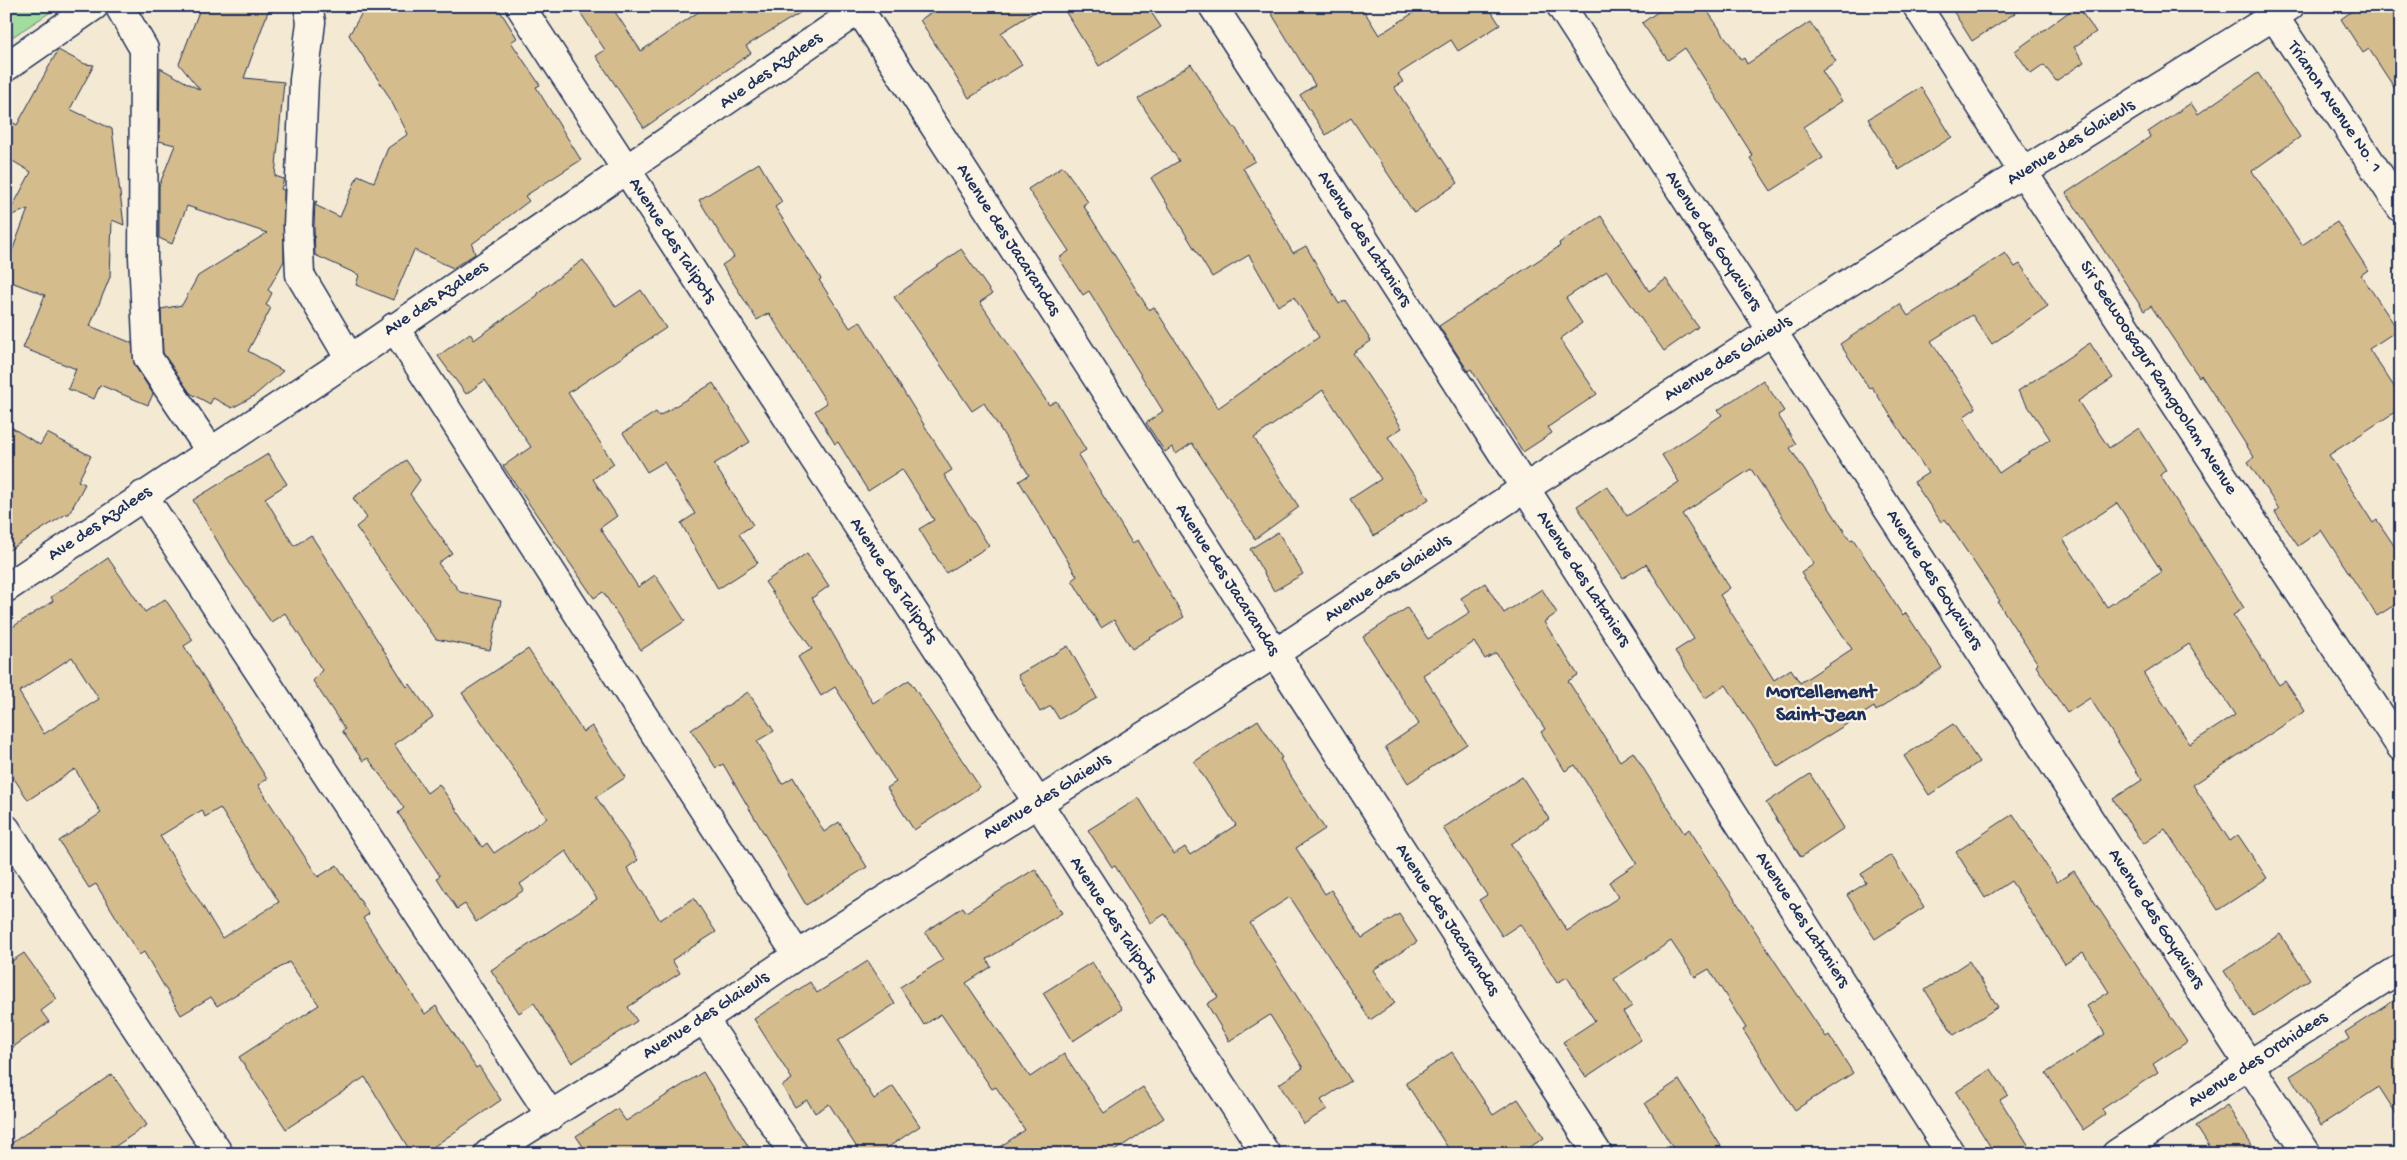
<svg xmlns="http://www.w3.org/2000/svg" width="2407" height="1160" font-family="'Gochi Hand',sans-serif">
<rect width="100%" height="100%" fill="#f4ead3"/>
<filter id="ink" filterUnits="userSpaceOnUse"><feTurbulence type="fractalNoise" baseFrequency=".02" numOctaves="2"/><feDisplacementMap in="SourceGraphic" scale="10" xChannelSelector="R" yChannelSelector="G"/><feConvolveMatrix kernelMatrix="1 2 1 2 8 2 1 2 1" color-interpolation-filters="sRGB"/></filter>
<g filter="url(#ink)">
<path fill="#a4dca0" stroke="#60867f" d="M 6,6 L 60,6 L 6,41 Z"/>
<path fill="#d5bc8c" stroke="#1b2f5e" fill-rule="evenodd" d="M 201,6 L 270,6 L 244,78 L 284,82 L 275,176 L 284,179 L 281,189 L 284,190 L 284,261 L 268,290 L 272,293 L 266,305 L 271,308 L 248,351 L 283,371 L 254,396 L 232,408 L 213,398 L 210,404 L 190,393 L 163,353 L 161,309 L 182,305 L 198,276 L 267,233 L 187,206 L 172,244 L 159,238 L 159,186 L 175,145 L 159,141 L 160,68 L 200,90 L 179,64 Z
M 366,6 L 497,6 L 517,38 L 511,42 L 540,85 L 536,87 L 581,160 L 525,196 L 529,201 L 472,244 L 475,254 L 453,268 L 414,250 L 393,300 L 356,285 L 359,275 L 315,255 L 314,226 L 315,202 L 317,201 L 315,205 L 340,217 L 358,175 L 374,182 L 388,148 L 408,134 L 388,95 L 349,35 Z
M 576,6 L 611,6 L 641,51 L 707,6 L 811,6 L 746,46 L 751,53 L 644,128 L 596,56 L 605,50 Z
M 941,6 L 1044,6 L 1001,33 L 1022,65 L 969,98 L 920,20 Z
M 1062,6 L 1147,6 L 1161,27 L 1099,66 Z
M 1267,6 L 1361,6 L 1379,35 L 1424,6 L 1488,6 L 1500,25 L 1458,51 L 1451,40 L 1398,74 L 1403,82 L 1394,87 L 1458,183 L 1414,213 L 1351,118 L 1326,135 L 1300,95 L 1315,85 Z
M 1666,6 L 1704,6 L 1741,60 L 1744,58 L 1747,64 L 1810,22 L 1836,61 L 1822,71 L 1842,101 L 1803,127 L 1823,158 L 1771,191 L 1750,158 L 1753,156 L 1685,48 L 1668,60 L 1642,23 Z
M 1950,6 L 2026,6 L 1972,41 Z
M 2077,6 L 2096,32 L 2074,47 L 2084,62 L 2056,81 L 2044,65 L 2031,74 L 2015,51 Z
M 2359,6 L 2401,6 L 2401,98 L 2369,49 L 2363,53 L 2341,19 Z
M 58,50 L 85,64 L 94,65 L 70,109 L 112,129 L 124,225 L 112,220 L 110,277 L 90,326 L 132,343 L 135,366 L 153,394 L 148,405 L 100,385 L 94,399 L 68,389 L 76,369 L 23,348 L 45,295 L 6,280 L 6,267 L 28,209 L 7,217 L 31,172 L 6,157 L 6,118 L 17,125 Z
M 1191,64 L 1234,128 L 1235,127 L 1255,161 L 1243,168 L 1293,253 L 1306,246 L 1339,304 L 1345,300 L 1371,341 L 1353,353 L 1402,428 L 1388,437 L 1429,499 L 1374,536 L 1350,499 L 1381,479 L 1323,390 L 1254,438 L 1299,507 L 1255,539 L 1192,443 L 1176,454 L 1172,447 L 1165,452 L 1146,423 L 1163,411 L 1089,291 L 1083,295 L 1059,258 L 1069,251 L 1028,189 L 1063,166 L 1088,202 L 1083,205 L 1149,310 L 1154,307 L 1218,408 L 1319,337 L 1294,297 L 1278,306 L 1249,255 L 1212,277 L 1151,178 L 1179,161 L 1138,99 Z
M 2258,73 L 2300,137 L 2252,171 L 2302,245 L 2337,222 L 2368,270 L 2361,275 L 2398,330 L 2369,349 L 2401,397 L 2401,408 L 2329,455 L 2373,523 L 2377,520 L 2401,556 L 2401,601 L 2377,616 L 2321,530 L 2298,546 L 2275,512 L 2279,509 L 2248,462 L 2254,457 L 2201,375 L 2199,377 L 2151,306 L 2144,311 L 2066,193 L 2150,137 L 2148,132 L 2191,103 L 2198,114 Z
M 1921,87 L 1952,137 L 1899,170 L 1868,119 Z
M 759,163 L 782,202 L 775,207 L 821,279 L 819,280 L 850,328 L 860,321 L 952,470 L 944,475 L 989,546 L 946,573 L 919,529 L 934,520 L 902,469 L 868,491 L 838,442 L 835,444 L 815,411 L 827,403 L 769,313 L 757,320 L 722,265 L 734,257 L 699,200 Z
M 1601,216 L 1649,291 L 1666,279 L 1698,327 L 1664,351 L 1607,271 L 1566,298 L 1582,323 L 1560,339 L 1597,394 L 1548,427 L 1552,433 L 1523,452 L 1471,369 L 1468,371 L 1439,326 L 1560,246 L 1559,243 Z
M 961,249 L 992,294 L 980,302 L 1049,405 L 1056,401 L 1086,450 L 1078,455 L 1132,543 L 1138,540 L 1184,617 L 1132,649 L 1114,620 L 1101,628 L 1072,580 L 1077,576 L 1019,481 L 1029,475 L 984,403 L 972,411 L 894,297 Z
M 2005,253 L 2015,267 L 2020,264 L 2048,306 L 1992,344 L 1972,315 L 1931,341 L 1976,408 L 1963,417 L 1999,473 L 2050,439 L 2018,391 L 2090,343 L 2113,378 L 2078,401 L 2109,448 L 2139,428 L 2166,470 L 2160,475 L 2244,608 L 2233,615 L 2279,685 L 2285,681 L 2305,711 L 2193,785 L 2230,841 L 2238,835 L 2267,878 L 2218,910 L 2165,829 L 2143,844 L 2113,799 L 2142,780 L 2090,698 L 2067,713 L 2036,666 L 2038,664 L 1998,602 L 2000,601 L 1945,519 L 1941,522 L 1914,482 L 1928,473 L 1872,387 L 1869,388 L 1840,344 L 1900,304 L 1908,316 ZM 2117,503 L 2162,572 L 2107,607 L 2063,539 ZM 2189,644 L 2235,715 L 2190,744 L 2144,674 Z
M 583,260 L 616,307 L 641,290 L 666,328 L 568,393 L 614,464 L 593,479 L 617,516 L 600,528 L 638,587 L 655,575 L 685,621 L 641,650 L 603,592 L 594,598 L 503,466 L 531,447 L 485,380 L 466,394 L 438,356 L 470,333 L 474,340 L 538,295 L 537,293 Z
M 1763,380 L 1784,411 L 1778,415 L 1796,444 L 1790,448 L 1850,540 L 1853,539 L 1903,616 L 1906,613 L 1942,668 L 1876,711 L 1874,707 L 1778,767 L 1726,685 L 1705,698 L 1675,651 L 1694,639 L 1646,564 L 1623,578 L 1577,506 L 1607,486 L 1627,516 L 1679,482 L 1662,455 L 1722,415 L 1718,410 ZM 1751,469 L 1814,564 L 1801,573 L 1852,649 L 1800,683 L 1791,669 L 1774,680 L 1720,595 L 1730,588 L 1682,514 Z
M 713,383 L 750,442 L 714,464 L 753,525 L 739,534 L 758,563 L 718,589 L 681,523 L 695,514 L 664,462 L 647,472 L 623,433 L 656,412 L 659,416 Z
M 6,424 L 40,445 L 47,433 L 91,456 L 78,481 L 85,484 L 69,514 L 66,514 L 6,552 Z
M 268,454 L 287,484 L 265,498 L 294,546 L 311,535 L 407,687 L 410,684 L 433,717 L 394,744 L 427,793 L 439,784 L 482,847 L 487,843 L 494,853 L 547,818 L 462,693 L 528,649 L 583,732 L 592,726 L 626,777 L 596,797 L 638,860 L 627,868 L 660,920 L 694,898 L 716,932 L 672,960 L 680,973 L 628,1007 L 637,1021 L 572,1063 L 534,1003 L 519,1013 L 491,970 L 597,899 L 566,851 L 520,884 L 524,890 L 476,922 L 465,904 L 457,909 L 437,878 L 440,876 L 398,813 L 404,808 L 368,758 L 363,761 L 342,731 L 345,729 L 313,681 L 322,670 L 285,613 L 271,622 L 232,566 L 193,500 Z
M 406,460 L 420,480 L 410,494 L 452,553 L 438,563 L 460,592 L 501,601 L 490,650 L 436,639 L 356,527 L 367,518 L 353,498 Z
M 1278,532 L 1303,574 L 1274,591 L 1250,549 Z
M 807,553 L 829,586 L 812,598 L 873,703 L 909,680 L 980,787 L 914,830 L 887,788 L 896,782 L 835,687 L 821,696 L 798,657 L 812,649 L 765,582 Z
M 108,558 L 145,612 L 165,599 L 193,640 L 184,646 L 267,779 L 258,785 L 318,877 L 337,865 L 369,914 L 363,918 L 425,1014 L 436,1006 L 476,1068 L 479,1066 L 501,1100 L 423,1154 L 412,1154 L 365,1077 L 286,1129 L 239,1057 L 319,1005 L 289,962 L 217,1006 L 211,997 L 181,1015 L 144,952 L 139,955 L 96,884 L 89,888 L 59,841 L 101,813 L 75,769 L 28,800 L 6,766 L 6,631 L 53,601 L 51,597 ZM 72,657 L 99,699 L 44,734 L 19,692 ZM 220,808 L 279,902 L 222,938 L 160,836 L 202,810 L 205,817 Z
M 1485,583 L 1504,613 L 1542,589 L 1557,613 L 1544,622 L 1578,675 L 1568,681 L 1620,761 L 1633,752 L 1684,833 L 1689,829 L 1776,963 L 1826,1037 L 1829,1035 L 1853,1073 L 1795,1110 L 1743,1030 L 1746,1028 L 1709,969 L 1695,977 L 1671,941 L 1614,979 L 1632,1006 L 1623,1012 L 1641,1040 L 1586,1077 L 1563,1042 L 1595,1021 L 1567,977 L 1557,983 L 1520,924 L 1502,936 L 1479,900 L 1487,895 L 1443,828 L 1522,777 L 1549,819 L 1511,844 L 1567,931 L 1619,897 L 1609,882 L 1637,863 L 1575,765 L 1565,771 L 1541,732 L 1545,729 L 1496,653 L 1485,659 L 1474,642 L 1423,675 L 1467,744 L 1408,783 L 1385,747 L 1419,724 L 1363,637 L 1407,608 L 1428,639 L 1470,612 L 1461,598 Z
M 1068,646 L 1097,698 L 1059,719 L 1051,706 L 1040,712 L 1018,675 Z
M 748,692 L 774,731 L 757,741 L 782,784 L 793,777 L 824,832 L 839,822 L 867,867 L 806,905 L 723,764 L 716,768 L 691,730 Z
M 1258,720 L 1282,758 L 1280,759 L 1325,829 L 1296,848 L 1325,894 L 1331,890 L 1362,938 L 1399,914 L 1417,942 L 1373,970 L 1395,1003 L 1370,1020 L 1290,897 L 1250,923 L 1351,1081 L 1321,1100 L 1327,1109 L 1304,1124 L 1279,1084 L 1303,1068 L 1270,1015 L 1229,1041 L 1207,1004 L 1218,997 L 1165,914 L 1151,923 L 1115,866 L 1112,867 L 1088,830 L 1139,798 L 1174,854 L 1185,847 L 1190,855 L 1236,825 L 1194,762 Z
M 1953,724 L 1979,762 L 1929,795 L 1904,756 Z
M 1810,774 L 1844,828 L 1801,857 L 1766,803 Z
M 2013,814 L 2057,882 L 2074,871 L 2187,1042 L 2153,1064 L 2158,1072 L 2102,1109 L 2105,1115 L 2083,1130 L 2046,1073 L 2105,1034 L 2087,1006 L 2109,992 L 2083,952 L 2065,964 L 2011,881 L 1985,898 L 1956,852 Z
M 1891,855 L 1924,907 L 1875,939 L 1847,895 L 1866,883 L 1861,874 Z
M 1035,869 L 1062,913 L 987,959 L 991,967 L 966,983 L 1030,1077 L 1064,1054 L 1104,1113 L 1143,1087 L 1164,1118 L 1110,1154 L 989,1154 L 1025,1130 L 996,1087 L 992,1089 L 941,1014 L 924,1025 L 900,987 L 943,960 L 925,932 L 963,907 L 966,912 Z
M 2280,934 L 2310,979 L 2254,1017 L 2224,971 Z
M 24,953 L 57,999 L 41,1011 L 49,1022 L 6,1052 L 6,965 Z
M 868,961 L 895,1004 L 838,1041 L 874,1099 L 893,1086 L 920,1126 L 878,1154 L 861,1154 L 829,1104 L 815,1113 L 807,1100 L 795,1107 L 782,1086 L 792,1079 L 754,1019 L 810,982 L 817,993 Z
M 1969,961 L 1998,1007 L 1954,1035 L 1925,990 Z
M 1092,962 L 1122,1009 L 1073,1041 L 1043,993 Z
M 2401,996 L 2401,1121 L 2379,1087 L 2321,1125 L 2290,1076 L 2349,1039 L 2345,1032 Z
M 1452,1052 L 1493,1115 L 1518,1099 L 1544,1138 L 1519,1154 L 1452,1154 L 1406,1083 Z
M 1991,1069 L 2008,1095 L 2000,1100 L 2034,1154 L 1995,1154 L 1956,1092 Z
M 703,1072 L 753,1154 L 588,1154 L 576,1136 L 617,1109 L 626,1121 Z
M 112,1074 L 147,1125 L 104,1154 L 6,1154 L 6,1147 Z
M 1679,1080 L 1726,1154 L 1677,1154 L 1645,1103 Z
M 2227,1105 L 2257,1154 L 2214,1154 L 2196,1126 Z"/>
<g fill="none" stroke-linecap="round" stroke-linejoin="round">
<defs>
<path id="street" d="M 119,6 L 144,49 L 143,257 L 148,358 L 211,452
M 308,6 L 311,22 L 304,80 L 298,226 L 300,275 L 350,359
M 520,6 L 1266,1154
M 857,6 L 1598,1154
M 1213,6 L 1525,488 L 1951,1154
M 1561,6 L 2307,1154
M 1917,6 L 2023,172 L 2401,747
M 2267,6 L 2401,208
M 6,67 L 94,6
M 394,327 L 797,955
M 143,495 L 551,1116
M 6,588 L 350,359 L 864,6
M 6,829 L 219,1154
M 704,1019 L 794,1154
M 488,1154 L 704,1019 L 797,955 L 1274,654 L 1525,488 L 2023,172 L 2290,6
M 2116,1154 L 2250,1064 L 2401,968"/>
</defs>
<use href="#street" stroke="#1b2f5e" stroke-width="31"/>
<use href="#street" stroke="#fcf5e5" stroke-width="28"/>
</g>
</g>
<g text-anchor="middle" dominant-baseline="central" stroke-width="4.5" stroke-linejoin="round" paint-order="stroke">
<g font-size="18" fill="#1b2f5e" stroke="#fcf5e5">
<text transform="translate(771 71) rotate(-35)">Ave des Azalees</text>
<text transform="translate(2334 107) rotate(56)">Trianon Avenue No. 1</text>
<text transform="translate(2071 143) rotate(-32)">Avenue des Glaieuls</text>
<text transform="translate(1364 239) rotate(57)">Avenue des Lataniers</text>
<text transform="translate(1008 240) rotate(57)">Avenue des Jacarandas</text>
<text transform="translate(672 241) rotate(57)">Avenue des Talipots</text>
<text transform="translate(1713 241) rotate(57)">Avenue des Goyaviers</text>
<text transform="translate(436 299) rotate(-34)">Ave des Azalees</text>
<text transform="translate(1728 359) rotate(-32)">Avenue des Glaieuls</text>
<text transform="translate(2158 378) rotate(57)">Sir Seewoosagur Ramgoolam Avenue</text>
<text transform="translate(100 524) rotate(-34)">Ave des Azalees</text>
<text transform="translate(1388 579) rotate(-33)">Avenue des Glaieuls</text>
<text transform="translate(1583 579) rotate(57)">Avenue des Lataniers</text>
<text transform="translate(1227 580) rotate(57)">Avenue des Jacarandas</text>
<text transform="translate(1934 580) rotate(57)">Avenue des Goyaviers</text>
<text transform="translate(893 581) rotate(57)">Avenue des Talipots</text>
<text transform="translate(1047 797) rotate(-32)">Avenue des Glaieuls</text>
<text transform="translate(2156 919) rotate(57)">Avenue des Goyaviers</text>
<text transform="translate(1113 920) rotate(57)">Avenue des Talipots</text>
<text transform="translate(1447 920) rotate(57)">Avenue des Jacarandas</text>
<text transform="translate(1802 920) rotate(57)">Avenue des Lataniers</text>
<text transform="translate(706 1016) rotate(-33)">Avenue des Glaieuls</text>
<text transform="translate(2258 1060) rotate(-33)">Avenue des Orchidees</text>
</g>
<g font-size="20" font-weight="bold" fill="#1b2f5e" stroke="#fcf5e5">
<text x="1821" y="693">Morcellement<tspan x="1821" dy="23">Saint-Jean</tspan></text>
</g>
</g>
<rect width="2407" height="1160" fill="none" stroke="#fcf5e5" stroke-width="25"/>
<rect x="12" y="12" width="2382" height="1135" fill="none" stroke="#1b2f5e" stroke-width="2" filter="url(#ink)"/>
</svg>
